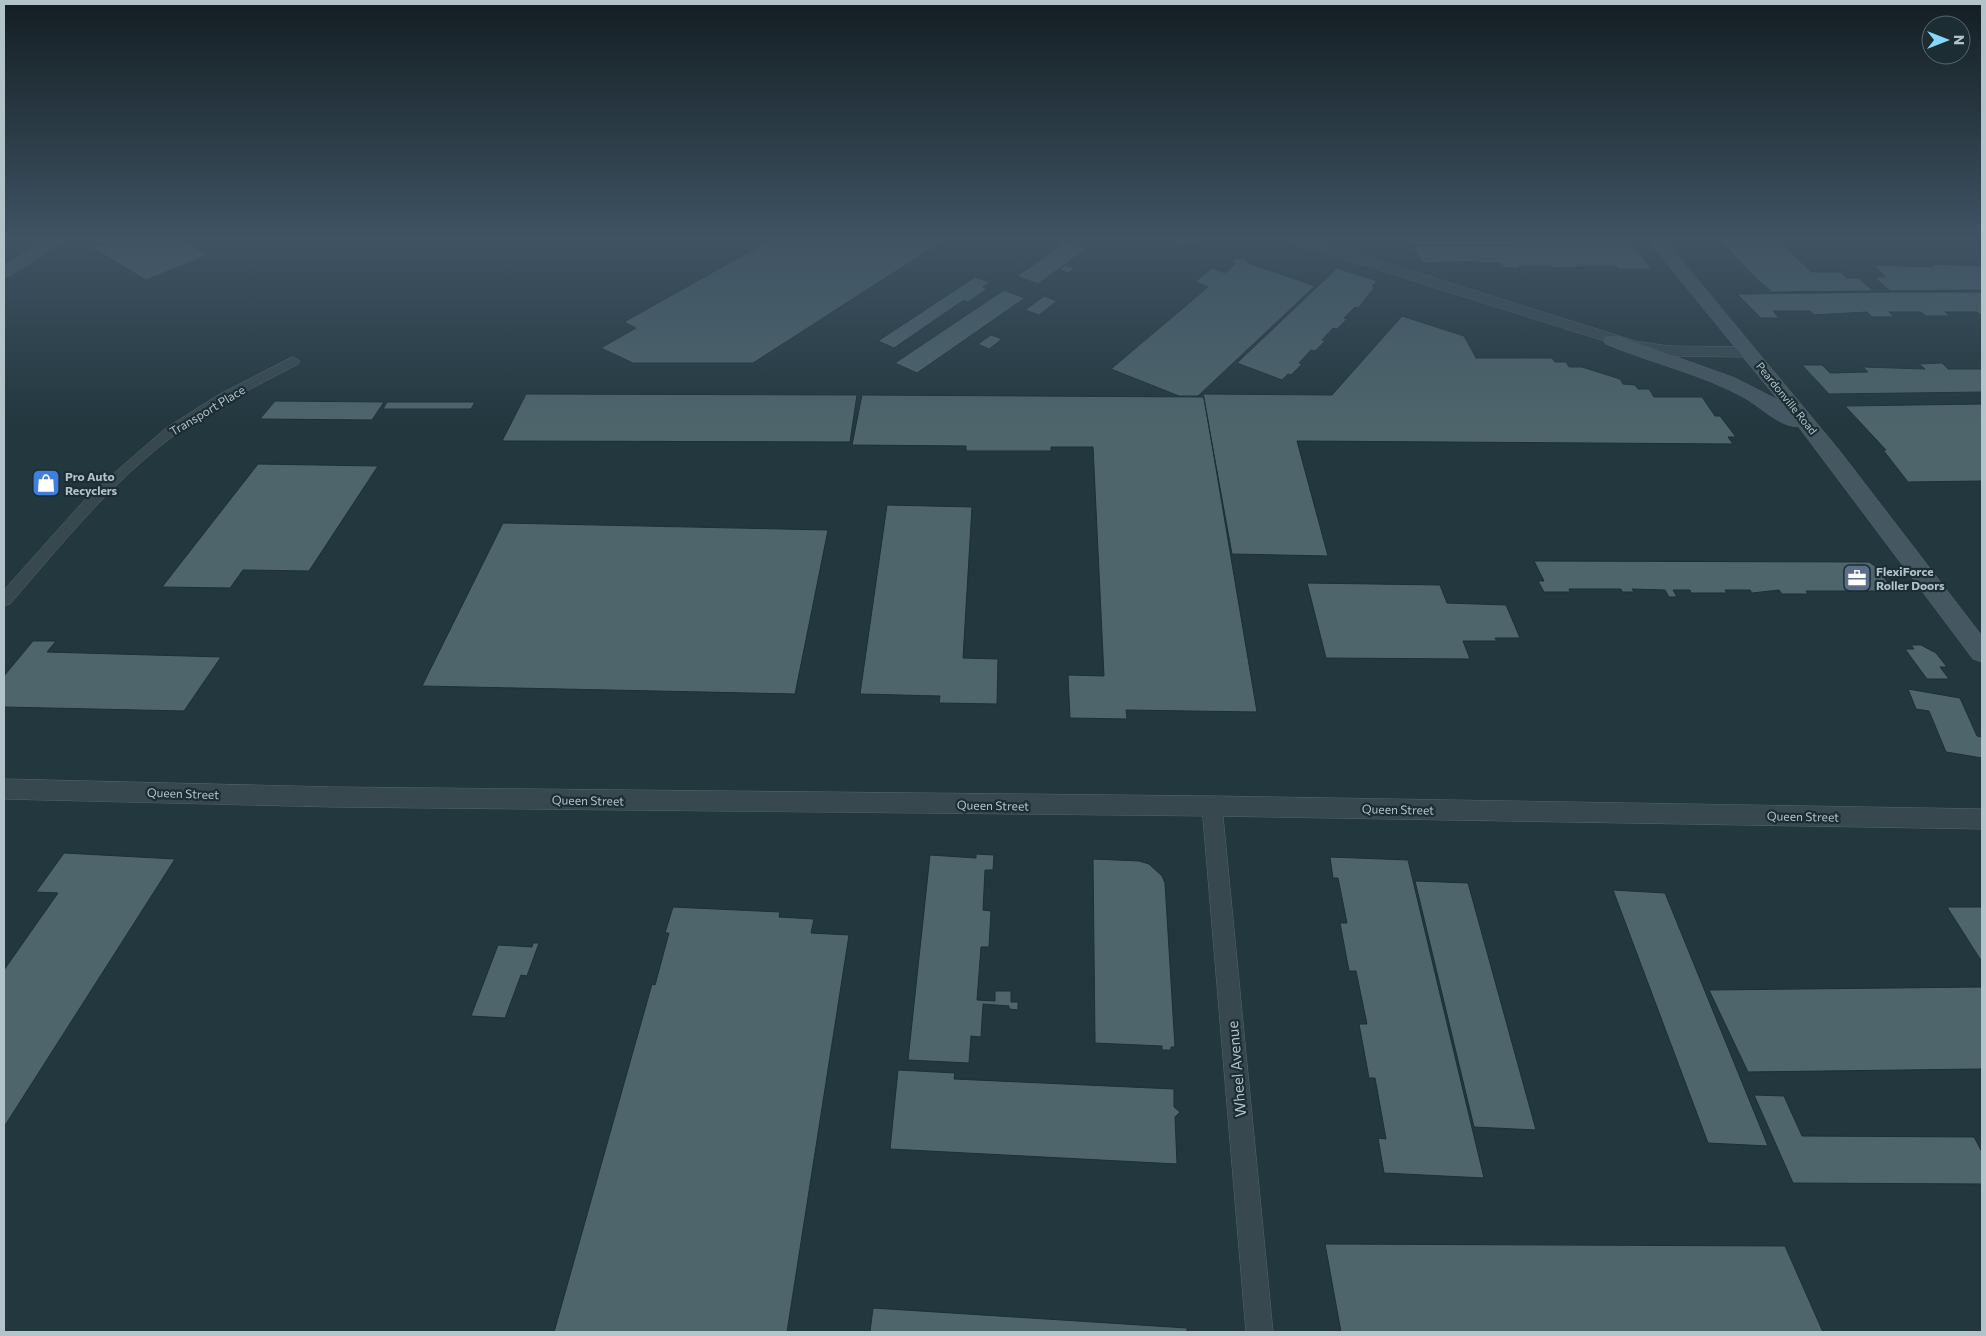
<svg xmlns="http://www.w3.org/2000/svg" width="1986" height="1336" font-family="Commissioner,sans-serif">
<rect width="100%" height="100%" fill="#23373f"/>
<path fill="#4e656c" stroke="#1e2f36" d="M 97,239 L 179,239 L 208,255 L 146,280 L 93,248 L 105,244 Z
M 772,239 L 946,239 L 753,363 L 633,363 L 601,348 L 636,328 L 624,322 Z
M 1174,239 L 1199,239 L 1191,245 L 1184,243 L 1180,246 L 1174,244 L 1179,241 Z
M 1410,239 L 1508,239 L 1511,244 L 1413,244 Z
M 1718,239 L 1778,239 L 1811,272 L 1841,272 L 1847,278 L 1859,278 L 1873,291 L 1772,292 L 1759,281 Z
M 1837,239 L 1982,239 L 1849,240 Z
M 1066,242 L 1086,249 L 1038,284 L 1017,276 Z
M 1413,246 L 1633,246 L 1652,269 L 1618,269 L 1616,266 L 1552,268 L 1551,266 L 1519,266 L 1520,268 L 1504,268 L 1501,263 L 1479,263 L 1478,261 L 1422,263 Z
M 1245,258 L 1248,263 L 1315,286 L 1198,396 L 1179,396 L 1111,369 L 1208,287 L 1195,282 L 1212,268 L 1225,273 L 1235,264 L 1232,259 Z
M 1932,264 L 1982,266 L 1982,290 L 1890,291 L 1874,277 L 1886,277 L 1874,266 L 1876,265 L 1933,267 Z
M 1066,265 L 1075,268 L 1068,273 L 1059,269 Z
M 1337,268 L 1377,281 L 1372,286 L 1375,287 L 1358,308 L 1355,307 L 1344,318 L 1347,319 L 1337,329 L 1333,328 L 1322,340 L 1325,341 L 1315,351 L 1311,350 L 1299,363 L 1302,364 L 1291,375 L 1288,374 L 1282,380 L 1237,363 Z
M 975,277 L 990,282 L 983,287 L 987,289 L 968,302 L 964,300 L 894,348 L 878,341 Z
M 1004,290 L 1025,298 L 917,373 L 895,363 Z
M 1884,292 L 1982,292 L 1982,316 L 1977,312 L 1945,312 L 1950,316 L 1926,316 L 1921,312 L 1889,312 L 1894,317 L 1872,317 L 1867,312 L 1814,315 L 1810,311 L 1773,311 L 1779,318 L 1761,318 L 1737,294 Z
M 1044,296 L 1057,301 L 1039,315 L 1025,310 Z
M 1402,316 L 1464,336 L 1476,358 L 1552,358 L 1555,362 L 1566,362 L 1569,367 L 1582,367 L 1620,379 L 1623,384 L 1635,385 L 1638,389 L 1649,389 L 1654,397 L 1702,397 L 1715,416 L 1720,416 L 1736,437 L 1728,437 L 1733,444 L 1297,441 L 1328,556 L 1232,554 L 1203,394 L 1332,395 Z
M 991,335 L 1002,339 L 989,349 L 978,344 Z
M 1942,363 L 1948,369 L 1982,369 L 1982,392 L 1829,394 L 1802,365 L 1822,365 L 1830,373 L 1868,372 L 1863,367 L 1925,369 L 1919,364 Z
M 526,394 L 857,395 L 850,442 L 502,441 Z
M 862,395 L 1204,397 L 1257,712 L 1126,710 L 1127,719 L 1070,718 L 1068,675 L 1104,676 L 1093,447 L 1051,447 L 1051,451 L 966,451 L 966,446 L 852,445 Z
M 275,401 L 384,402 L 372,420 L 260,419 Z
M 387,402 L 475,402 L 471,409 L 383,409 Z
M 1982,404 L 1982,481 L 1908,482 L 1883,450 L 1886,450 L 1845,406 Z
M 258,464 L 378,466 L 309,571 L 243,570 L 230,588 L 162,587 Z
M 887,505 L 972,507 L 963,658 L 998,659 L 997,704 L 939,703 L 940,696 L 860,694 Z
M 503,523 L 828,530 L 795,694 L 422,686 Z
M 1534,561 L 1869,562 L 1875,566 L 1889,584 L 1887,591 L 1806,591 L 1808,594 L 1782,594 L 1779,590 L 1752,593 L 1750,590 L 1725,590 L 1727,593 L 1691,593 L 1690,590 L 1673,590 L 1677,597 L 1669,597 L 1665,590 L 1632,589 L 1634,592 L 1622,592 L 1621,589 L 1569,589 L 1570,592 L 1544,592 L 1538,581 L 1544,581 Z
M 1307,583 L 1440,585 L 1447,603 L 1506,605 L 1520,638 L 1495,638 L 1497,641 L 1463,641 L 1470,659 L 1326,658 Z
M 33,641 L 56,641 L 47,652 L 221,657 L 184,711 L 4,707 L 4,676 Z
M 1911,645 L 1921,645 L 1936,653 L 1947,667 L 1940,667 L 1949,679 L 1927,679 L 1905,649 L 1914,649 Z
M 1908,689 L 1960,698 L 1977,736 L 1982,737 L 1982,758 L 1946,752 L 1929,711 L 1916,709 Z
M 64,853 L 175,859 L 4,1127 L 4,970 L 58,893 L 36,892 Z
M 976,854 L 994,855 L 993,870 L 985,870 L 983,910 L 991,911 L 989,947 L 981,947 L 977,1000 L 995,1001 L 995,991 L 1011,991 L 1011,1002 L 1018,1002 L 1018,1010 L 1009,1009 L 1009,1006 L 983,1004 L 981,1037 L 971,1036 L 969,1063 L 908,1060 L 930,855 L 976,858 Z
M 1330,857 L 1408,860 L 1484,1178 L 1384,1173 L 1378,1138 L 1386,1139 L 1375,1078 L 1369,1078 L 1359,1024 L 1367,1024 L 1356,971 L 1349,971 L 1340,923 L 1347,923 L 1338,878 L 1333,878 Z
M 1093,859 L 1139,861 L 1149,864 L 1162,876 L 1165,883 L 1175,1047 L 1171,1047 L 1171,1050 L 1162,1050 L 1162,1046 L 1095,1043 Z
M 1415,881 L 1468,883 L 1536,1130 L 1474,1127 Z
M 1613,890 L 1665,893 L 1768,1146 L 1708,1143 Z
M 673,907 L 780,912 L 779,917 L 814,919 L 811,933 L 849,935 L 787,1332 L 554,1332 L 652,984 L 655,985 L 669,933 L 665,933 Z
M 1947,907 L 1982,907 L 1982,962 Z
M 533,943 L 539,943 L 527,976 L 521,975 L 505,1018 L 471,1016 L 498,945 L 532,947 Z
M 1982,987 L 1982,1069 L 1748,1072 L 1709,990 Z
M 898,1070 L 955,1073 L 954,1079 L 1174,1089 L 1174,1107 L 1180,1112 L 1175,1117 L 1177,1164 L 890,1149 Z
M 1754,1095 L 1784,1096 L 1802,1136 L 1974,1137 L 1982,1152 L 1982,1184 L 1793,1183 Z
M 1325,1244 L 1785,1246 L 1823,1332 L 1341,1332 Z
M 873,1308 L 1187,1328 L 1187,1332 L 870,1332 Z"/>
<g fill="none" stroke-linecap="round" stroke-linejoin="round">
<defs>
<path id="minor" d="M 293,357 L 300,361 L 298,364 C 257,386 214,406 176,434 C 112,481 62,544 10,604 L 4,606 L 4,590 L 89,495 L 166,428 L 220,394 Z
M 1212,798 L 1219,800 L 1222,806 L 1273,1332 L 1246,1332 L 1202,806 L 1205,800 Z"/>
<path id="tertiary" d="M 1288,239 L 1310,239 L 1635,341 L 1669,346 L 1749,347 L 1757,352 L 1749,357 L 1669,356 L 1633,350 L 1290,242 Z
M 4,779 L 333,787 L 1212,796 L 1982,809 L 1982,829 L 1212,816 L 333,807 L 4,799 Z"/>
<path id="secondary" d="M 47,239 L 67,239 L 10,276 L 4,277 L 4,265 Z
M 1647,239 L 1664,239 L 1839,450 L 1982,636 L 1982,662 L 1973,659 L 1798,426 C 1783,429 1759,406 1745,398 C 1702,374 1651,363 1606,344 L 1603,340 L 1606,336 L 1618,336 L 1735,378 L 1778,400 Z"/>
</defs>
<use href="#minor" stroke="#55666d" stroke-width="1"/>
<use href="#tertiary" stroke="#55666d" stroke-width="1"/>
<use href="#secondary" stroke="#55666d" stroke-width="1"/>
<use href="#minor" fill="#37484f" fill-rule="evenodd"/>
<use href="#tertiary" fill="#37484f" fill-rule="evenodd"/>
<use href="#secondary" fill="#455862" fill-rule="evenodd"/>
</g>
<linearGradient id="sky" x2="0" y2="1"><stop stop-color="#131e23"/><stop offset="0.56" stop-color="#3f5363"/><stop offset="1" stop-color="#3f5363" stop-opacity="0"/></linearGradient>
<rect width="1986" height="426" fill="url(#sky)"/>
<defs>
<symbol id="shop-square" viewBox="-11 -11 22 22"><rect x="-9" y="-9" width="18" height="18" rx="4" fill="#3f7fe0" stroke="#1c2d34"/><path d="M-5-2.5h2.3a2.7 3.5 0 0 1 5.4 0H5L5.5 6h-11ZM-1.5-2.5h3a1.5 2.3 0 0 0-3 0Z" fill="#fff"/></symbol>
<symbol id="office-square" viewBox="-11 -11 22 22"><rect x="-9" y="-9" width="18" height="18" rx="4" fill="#5c6f8a" stroke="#1c2d34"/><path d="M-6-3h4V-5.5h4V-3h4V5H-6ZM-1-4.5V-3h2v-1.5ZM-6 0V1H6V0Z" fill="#fff"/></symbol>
</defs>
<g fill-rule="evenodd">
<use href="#shop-square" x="30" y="467" width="32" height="32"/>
<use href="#office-square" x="1841" y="562" width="32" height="32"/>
</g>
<g text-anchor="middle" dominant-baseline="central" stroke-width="4.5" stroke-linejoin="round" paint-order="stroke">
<g font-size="11" fill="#b3c3ca" stroke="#1c2d34">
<text transform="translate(1787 398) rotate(51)">Peardonville Road</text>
</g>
<g font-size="12" fill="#b3c3ca" stroke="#1c2d34">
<text transform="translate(207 410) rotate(-31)">Transport Place</text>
<text transform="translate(183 793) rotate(2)">Queen Street</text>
<text transform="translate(588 800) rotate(1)">Queen Street</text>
<text transform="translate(993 805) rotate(1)">Queen Street</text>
<text transform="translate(1398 809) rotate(1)">Queen Street</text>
<text transform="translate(1803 816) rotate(1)">Queen Street</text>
</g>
<g font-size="12" font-weight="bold" fill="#b3c3ca" stroke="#1c2d34" text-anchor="start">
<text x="65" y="476">Pro Auto<tspan x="65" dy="14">Recyclers</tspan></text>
<text x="1876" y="571">FlexiForce<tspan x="1876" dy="14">Roller Doors</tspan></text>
</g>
<g font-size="15" fill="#b3c3ca" stroke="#1c2d34">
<text transform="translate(1236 1069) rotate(-95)">Wheel Avenue</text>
</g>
</g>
<rect width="1986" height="1336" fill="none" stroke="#b3c3ca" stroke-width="10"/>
<g transform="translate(1946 40) rotate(90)"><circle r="24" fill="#1c2d34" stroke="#586970"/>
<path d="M0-4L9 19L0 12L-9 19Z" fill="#86d7fc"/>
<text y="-8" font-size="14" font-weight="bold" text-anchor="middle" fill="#b3c3ca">N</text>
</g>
</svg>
